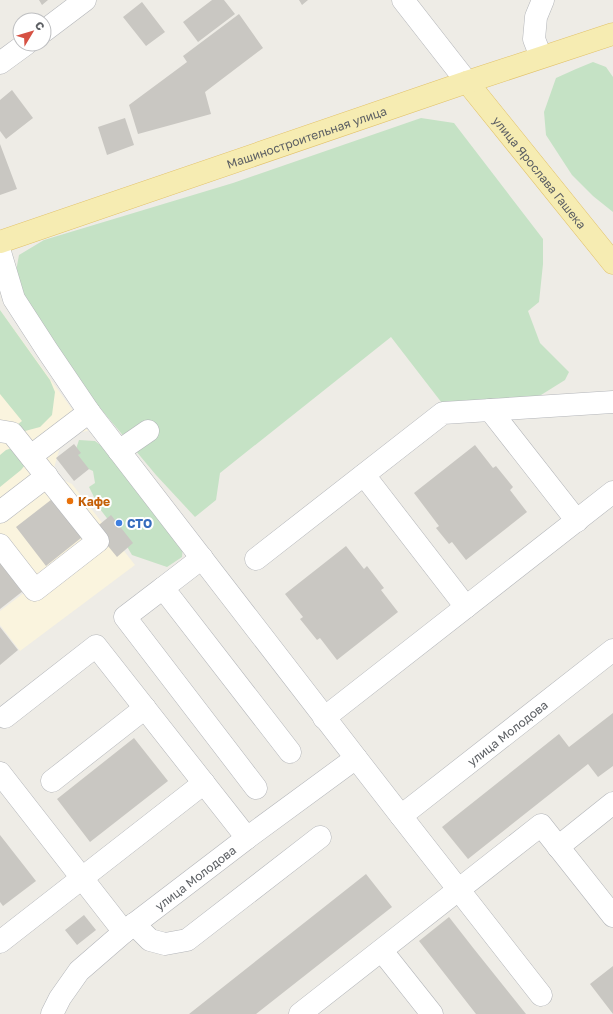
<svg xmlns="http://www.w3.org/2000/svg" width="613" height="1014" font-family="'Golos Text',sans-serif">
<rect width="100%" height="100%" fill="#eeece6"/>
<path fill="#faf4de" d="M 0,310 L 88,431 L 73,433 L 60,447 L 54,468 L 59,478 L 72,484 L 135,565 L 20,651 L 0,625 L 0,611 L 25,592 L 0,559 Z"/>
<path fill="#c5e2c5" d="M 593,62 L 606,67 L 613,77 L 613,212 L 593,196 L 572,175 L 546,135 L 544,112 L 556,78 L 576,69 Z
M 421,118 L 454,123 L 543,239 L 543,264 L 539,302 L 528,311 L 540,343 L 569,372 L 565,380 L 533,400 L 445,407 L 391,337 L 220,473 L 216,500 L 195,517 L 156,475 L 90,396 L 14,282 L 19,255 L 44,240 L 233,183 Z
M 0,310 L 50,380 L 55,392 L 52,415 L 40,427 L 25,431 L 12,429 L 22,421 L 0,394 Z
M 79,440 L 95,441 L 111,453 L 183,545 L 182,557 L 167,567 L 132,555 L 122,538 L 100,509 L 89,487 L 95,483 L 93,471 L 82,466 L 75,452 Z
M 12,448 L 25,465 L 21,470 L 0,487 L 0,455 L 6,450 Z"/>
<path fill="#c9c7c2" d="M 39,0 L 48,0 L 42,5 Z
M 212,0 L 224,0 L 235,14 L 198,42 L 183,22 Z
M 299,0 L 308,0 L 302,5 Z
M 142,2 L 165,32 L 146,46 L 123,17 Z
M 239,14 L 263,48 L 205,92 L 211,114 L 138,134 L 129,105 L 187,62 L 183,56 Z
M 12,90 L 33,118 L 6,139 L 0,131 L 0,100 Z
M 125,118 L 134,145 L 107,155 L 98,127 Z
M 0,144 L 17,189 L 0,195 Z
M 74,444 L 81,453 L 78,455 L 89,469 L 74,481 L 56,458 Z
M 475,445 L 493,468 L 496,466 L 513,487 L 510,490 L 527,512 L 466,560 L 452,542 L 449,544 L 436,528 L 439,526 L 414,493 Z
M 56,496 L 86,534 L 46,566 L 16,527 Z
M 111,515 L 133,543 L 117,557 L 94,529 Z
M 346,546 L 364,569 L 367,566 L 384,588 L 381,590 L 398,612 L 337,660 L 320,638 L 317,640 L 300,619 L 303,617 L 285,594 Z
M 0,561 L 23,591 L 0,609 Z
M 0,627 L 18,650 L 0,665 Z
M 613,713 L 613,766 L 598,777 L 588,764 L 468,859 L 442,827 L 559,734 L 569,747 Z
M 134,738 L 168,781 L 90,842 L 57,799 Z
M 0,835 L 36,881 L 3,906 L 0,902 Z
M 366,874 L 392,907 L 303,977 L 256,1014 L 189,1014 Z
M 84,915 L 96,930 L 77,945 L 65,930 Z
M 449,917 L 474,949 L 526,1014 L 476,1014 L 419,941 Z
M 613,966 L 613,1014 L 590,984 Z"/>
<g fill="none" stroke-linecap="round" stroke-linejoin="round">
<defs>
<g id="minor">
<path d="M 403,0 L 467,82"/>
<path d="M 44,31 L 85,0"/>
<path d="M 541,57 L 534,39 L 536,17 L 543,0"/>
<path d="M 0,63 L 26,44"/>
<path d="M 0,252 L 14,299 L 47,350 L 89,412 L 356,758 L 401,816 L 541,995"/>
<path d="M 490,410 L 577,521"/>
<path d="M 0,431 L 12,433 L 98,541 L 35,590 L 0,545"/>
<path d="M 119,451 L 148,431"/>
<path d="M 31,456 L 89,412"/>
<path d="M 364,475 L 466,607"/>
<path d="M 0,512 L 47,476"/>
<path d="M 202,558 L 163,588 L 290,752"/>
<path d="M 256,559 L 443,413 L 613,402"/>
<path d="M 163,588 L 125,617 L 256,788"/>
<path d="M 5,717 L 96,646 L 247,838"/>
<path d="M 324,718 L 613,492"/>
<path d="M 0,773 L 124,932"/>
<path d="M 52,781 L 145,708"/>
<path id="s1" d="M 401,816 L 613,650"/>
<path d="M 558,847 L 613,803"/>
<path d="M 134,924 L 150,940 L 165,944 L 187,940 L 320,837"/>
<path d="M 0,942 L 204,783"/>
<path d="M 382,951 L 432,1014"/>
<path id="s2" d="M 52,1014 L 60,998 L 79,971 L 124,932 L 247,838 L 356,758"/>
<path d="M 300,1014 L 541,825 L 613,916"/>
</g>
<g id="major">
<path id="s3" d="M 467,82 L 613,263"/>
<path id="s4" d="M 0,242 L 467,82 L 613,34"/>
</g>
</defs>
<use href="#minor" stroke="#b3b5b9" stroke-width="23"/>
<use href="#major" stroke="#e2c26a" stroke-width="23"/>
<use href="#minor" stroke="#fff" stroke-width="22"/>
<use href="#major" stroke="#f6ecb2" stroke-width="22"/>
</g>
<circle fill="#e8710a" stroke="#fff" stroke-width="1.5" cx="70" cy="501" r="4"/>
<circle fill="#3f7fe0" stroke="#fff" stroke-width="1.5" cx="119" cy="523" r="4"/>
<g text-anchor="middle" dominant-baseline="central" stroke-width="4" stroke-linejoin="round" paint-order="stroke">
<g font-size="12" fill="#5d6064" stroke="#fff">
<text stroke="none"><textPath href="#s4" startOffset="324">Машиностроительная улица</textPath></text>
<text stroke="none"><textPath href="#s3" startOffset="116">улица Ярослава Гашека</textPath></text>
<text stroke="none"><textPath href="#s1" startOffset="135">улица Молодова</textPath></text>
<text stroke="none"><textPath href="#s2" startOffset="200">улица Молодова</textPath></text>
</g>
<g font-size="12" font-weight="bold" fill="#c56008" stroke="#fff" text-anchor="start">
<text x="78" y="501">Кафе</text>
</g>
<g font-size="12" font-weight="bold" fill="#366cbe" stroke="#fff" text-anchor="start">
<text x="127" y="523">СТО</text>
</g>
</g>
<g transform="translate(32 32) rotate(52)"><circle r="19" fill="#ffffff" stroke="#bebfc1"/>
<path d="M0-3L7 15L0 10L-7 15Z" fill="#d65143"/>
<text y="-6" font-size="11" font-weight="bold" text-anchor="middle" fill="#5d6064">С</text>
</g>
</svg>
